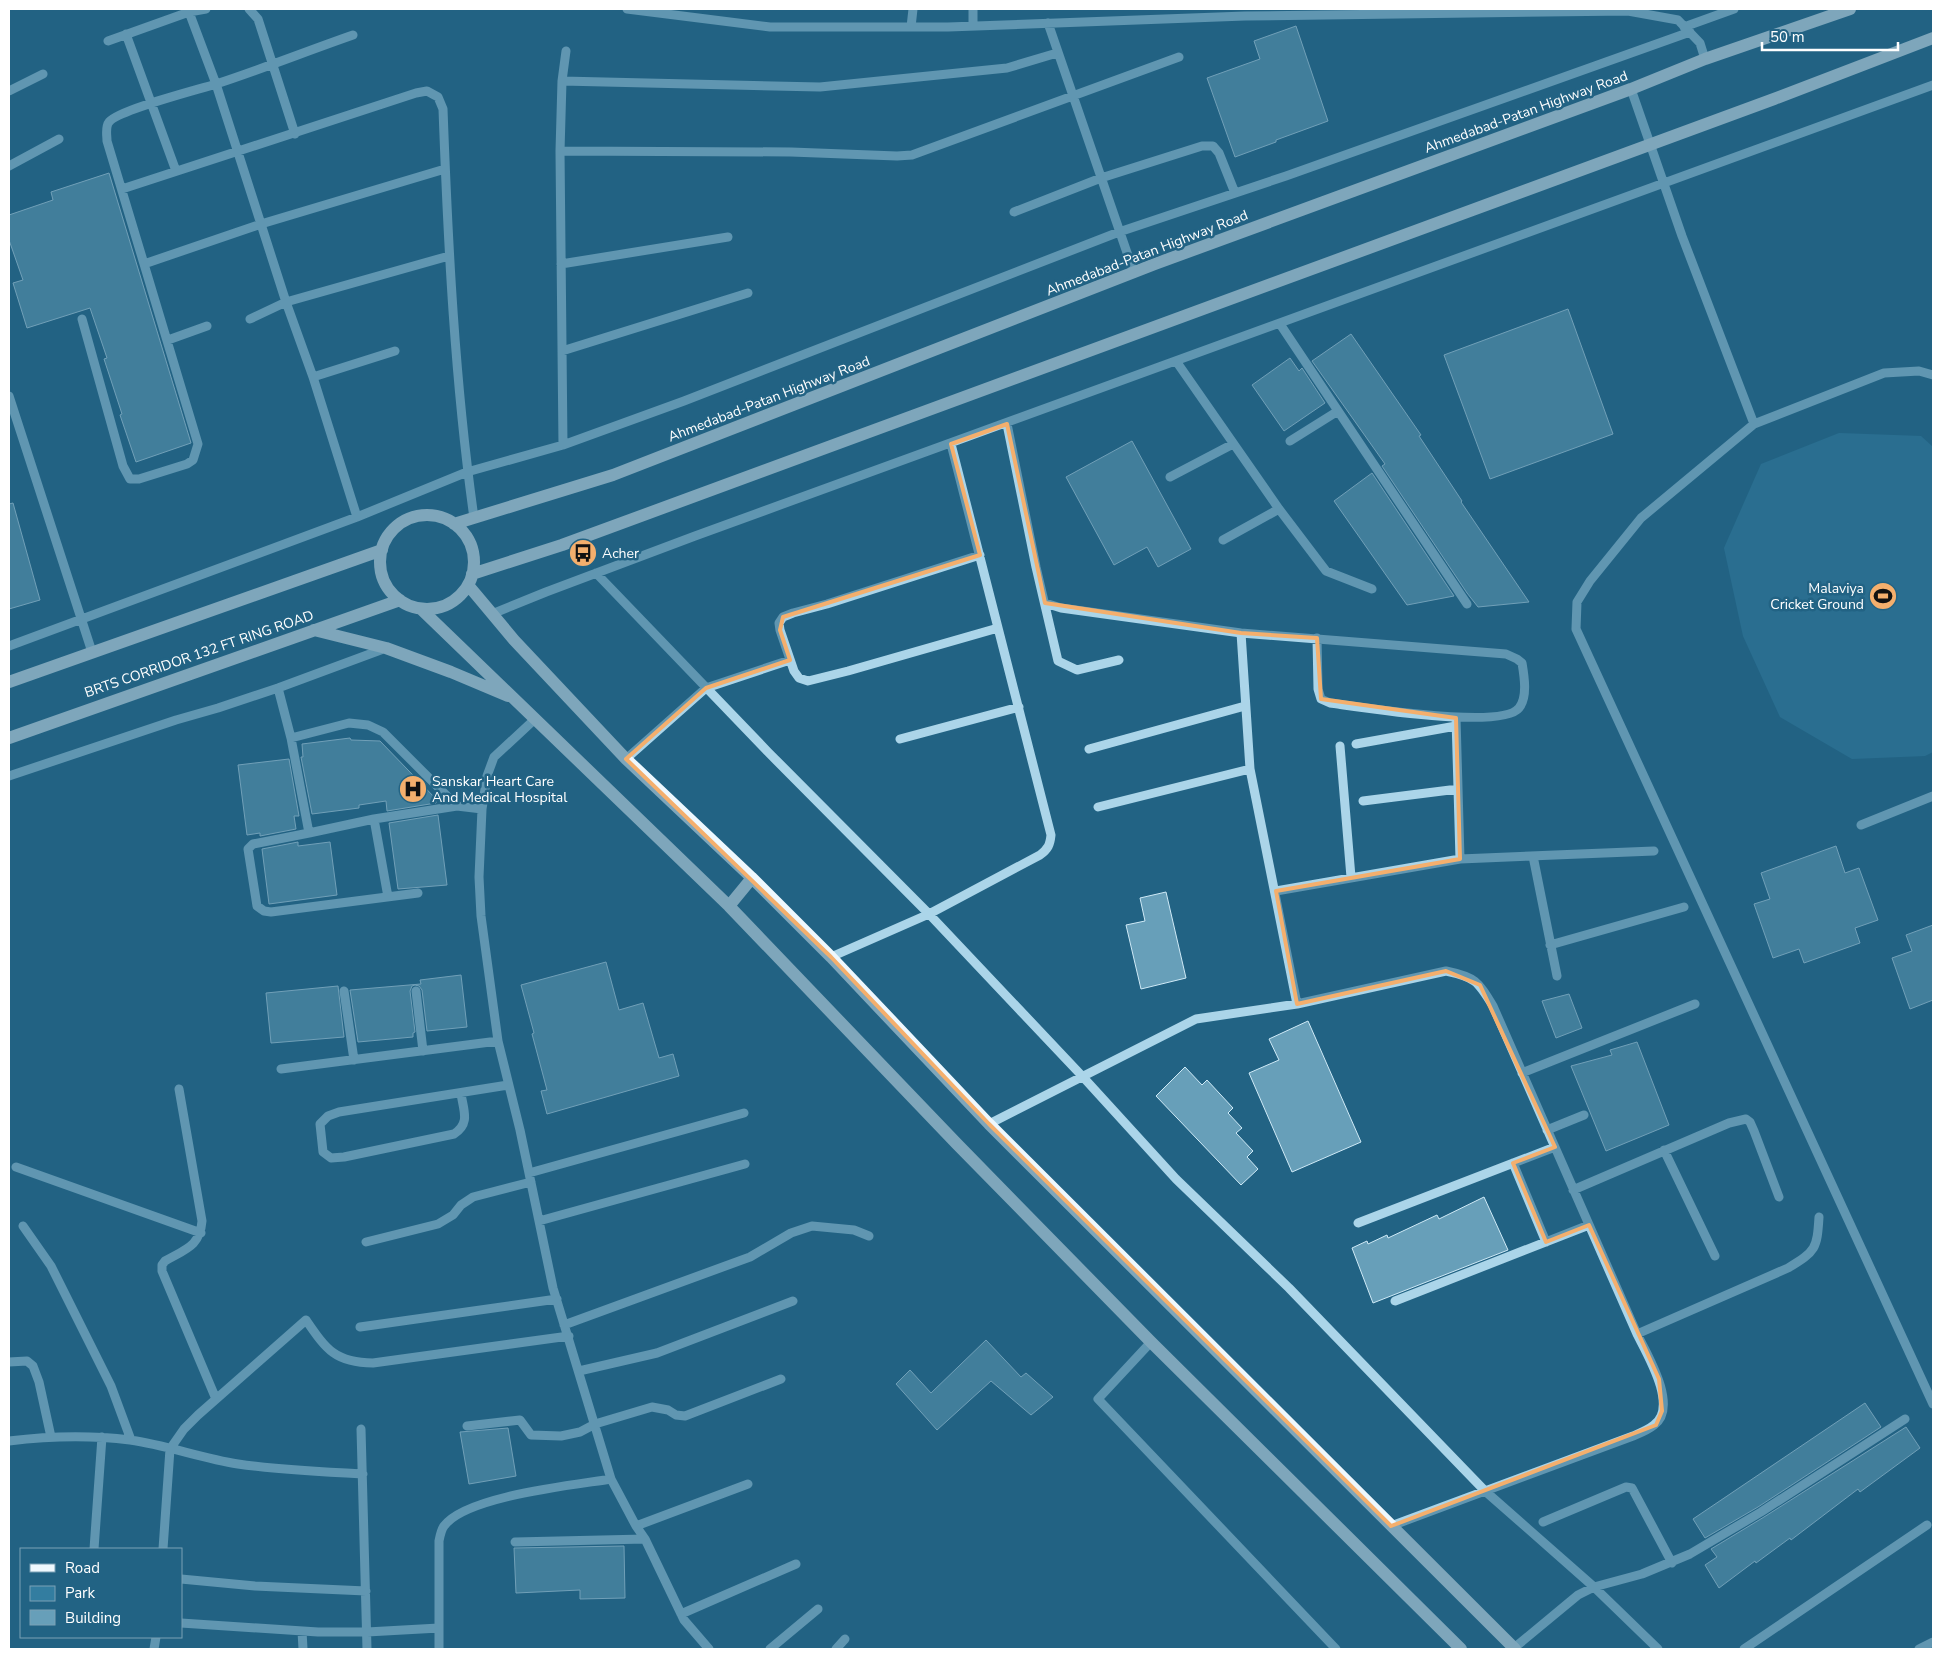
<svg xmlns="http://www.w3.org/2000/svg" width="1942" height="1658" font-family="'Nunito Sans',sans-serif">
<rect width="100%" height="100%" fill="#226384"/>
<path fill="#337da0" d="M 1839,433 L 1921,436 L 1933,447 L 1933,752 L 1925,756 L 1852,759 L 1780,717 L 1743,636 L 1724,548 L 1761,464 Z"/>
<path fill="#679fb9" stroke="#cfeaf7" d="M 1296,26 L 1328,121 L 1276,140 L 1276,142 L 1235,157 L 1207,78 L 1260,59 L 1254,41 Z
M 109,173 L 191,443 L 136,462 L 120,415 L 122,414 L 104,359 L 107,358 L 90,308 L 27,328 L 13,283 L 23,280 L 9,240 L 9,215 L 53,200 L 51,192 Z
M 1568,309 L 1613,434 L 1490,479 L 1444,355 Z
M 1351,334 L 1421,435 L 1419,436 L 1462,501 L 1461,502 L 1529,602 L 1478,607 L 1467,593 L 1382,466 L 1385,464 L 1312,361 Z
M 1290,358 L 1299,371 L 1302,368 L 1325,403 L 1284,431 L 1252,385 Z
M 1132,441 L 1191,549 L 1158,567 L 1147,547 L 1114,565 L 1066,477 Z
M 1372,473 L 1454,596 L 1407,605 L 1334,501 Z
M 13,503 L 40,600 L 9,609 L 9,504 Z
M 350,738 L 351,740 L 380,741 L 436,799 L 436,803 L 387,811 L 386,801 L 359,805 L 359,808 L 312,814 L 301,757 L 303,757 L 302,744 Z
M 289,759 L 299,816 L 294,816 L 296,829 L 260,836 L 260,833 L 247,835 L 238,765 Z
M 438,815 L 447,885 L 398,889 L 389,823 Z
M 298,842 L 298,846 L 330,842 L 337,895 L 269,904 L 262,849 Z
M 1836,846 L 1845,873 L 1859,868 L 1878,920 L 1855,928 L 1860,943 L 1804,963 L 1799,949 L 1773,958 L 1754,904 L 1770,899 L 1761,873 Z
M 1166,892 L 1186,978 L 1141,989 L 1126,925 L 1145,921 L 1140,898 Z
M 1933,925 L 1933,1000 L 1910,1009 L 1892,958 L 1912,951 L 1906,935 Z
M 606,962 L 619,1010 L 643,1003 L 659,1058 L 673,1054 L 679,1076 L 547,1114 L 541,1091 L 547,1090 L 532,1034 L 534,1033 L 521,985 Z
M 461,975 L 467,1027 L 427,1031 L 422,990 L 419,986 L 415,985 L 412,986 L 410,991 L 415,1032 L 413,1033 L 413,1037 L 358,1042 L 350,990 L 421,984 L 420,980 Z
M 338,986 L 344,1037 L 271,1043 L 266,993 Z
M 1569,994 L 1582,1028 L 1556,1038 L 1542,1001 Z
M 1308,1021 L 1361,1142 L 1292,1172 L 1249,1073 L 1279,1060 L 1269,1039 Z
M 1637,1042 L 1669,1125 L 1606,1151 L 1571,1066 L 1612,1055 L 1610,1050 Z
M 1185,1067 L 1202,1085 L 1207,1080 L 1233,1108 L 1228,1113 L 1242,1128 L 1236,1133 L 1253,1151 L 1247,1157 L 1258,1169 L 1241,1185 L 1156,1096 Z
M 1484,1197 L 1508,1250 L 1373,1303 L 1352,1248 L 1367,1241 L 1368,1244 L 1387,1235 L 1388,1238 L 1437,1215 L 1439,1219 Z
M 986,1340 L 1021,1377 L 1026,1373 L 1053,1397 L 1031,1415 L 991,1381 L 937,1430 L 896,1384 L 910,1370 L 931,1393 Z
M 1865,1403 L 1881,1427 L 1758,1507 L 1705,1538 L 1693,1519 Z
M 1906,1427 L 1920,1448 L 1860,1492 L 1858,1489 L 1791,1540 L 1790,1538 L 1756,1563 L 1755,1561 L 1719,1588 L 1705,1565 L 1717,1557 L 1711,1549 L 1764,1517 Z
M 508,1428 L 516,1476 L 469,1484 L 460,1432 Z
M 624,1546 L 625,1598 L 580,1599 L 580,1590 L 516,1593 L 514,1548 Z"/>
<g fill="none" stroke-linecap="round" stroke-linejoin="round">
<path stroke="#abd5e9" stroke-width="9" d="M 206,9 L 189,12 L 216,84 L 286,302 L 313,377 L 357,517
M 249,9 L 258,19 L 295,134
M 627,9 L 770,27 L 948,27 L 1245,16 L 1628,11 L 1678,20 L 1700,43 L 1705,59
M 1048,23 L 1134,273
M 973,26 L 973,9
M 911,27 L 913,9
M 1684,27 L 1734,9
M 126,34 L 176,171
M 108,41 L 189,12
M 562,81 L 820,87 L 1007,68 L 1057,53
M 1631,89 L 1682,236 L 1754,424
M 9,91 L 43,74
M 560,151 L 791,152 L 897,156 L 912,155 L 1179,57
M 9,166 L 59,139
M 122,189 L 416,93 L 427,91 L 438,97 L 443,109 C 448,246 455,383 474,518
M 1014,212 L 1101,178 L 1202,146 L 1213,146 L 1219,153 L 1235,193
M 144,264 L 107,141 C 107,135 105,127 109,122 C 118,110 197,90 216,84 C 262,69 307,51 353,35
M 561,264 L 728,237
M 82,319 L 123,466 L 130,479 L 139,479 L 187,464 L 193,460 L 198,444 L 144,264 L 261,224 L 445,169
M 250,319 L 286,302 L 449,256
M 1280,324 L 1467,604
M 168,340 L 207,326
M 562,351 L 748,293
M 1176,361 L 1279,509 L 1326,571 L 1372,589
M 1933,375 L 1919,371 L 1884,373 L 1754,424 L 1641,518 L 1590,581 L 1577,602 L 1576,629 L 1933,1404
M 313,377 L 395,351
M 9,396 L 92,652
M 1007,424 L 1036,567 L 1058,661 L 1077,670 L 1119,660
M 1290,441 L 1338,411
M 563,445 L 560,151 L 562,81 L 566,51
M 1170,477 L 1233,444
M 1223,540 L 1279,509
M 980,555 L 827,604 L 793,613 L 783,617 L 779,623 L 780,630 L 794,671 L 799,678 L 808,681 L 848,671 L 998,628
M 596,573 L 768,752 L 929,914 L 1083,1077 L 1176,1179 L 1289,1288 L 1485,1491 L 1594,1587 L 1658,1649
M 1045,603 L 1061,608 L 1241,633 L 1506,654 L 1517,659 L 1522,663 C 1524,675 1528,697 1519,708 C 1502,730 1360,707 1330,703 L 1321,699 L 1318,689 L 1317,638
M 492,614 L 546,592 L 695,536 L 1933,85
M 1241,633 L 1250,769 L 1297,1004
M 9,646 L 357,517 L 467,472 L 563,445 L 684,401 L 1119,232 L 1286,176 L 1690,32
M 278,688 L 291,738 L 349,723 L 368,725 L 383,732 L 457,806 L 482,809
M 1456,718 L 1460,859
M 535,719 L 494,757 L 487,776 L 482,809 L 479,877 L 481,916 L 498,1041 L 520,1130 L 553,1288 L 611,1479 L 636,1526 L 645,1539 L 684,1620 L 709,1649
M 291,738 L 309,833 L 374,819 L 457,806
M 900,739 L 1019,707
M 1356,744 L 1456,726
M 1340,746 L 1351,877
M 1089,749 L 1245,706
M 626,759 L 706,688 L 790,660
M 9,776 L 176,720 L 218,708 L 278,688 L 386,648
M 1363,801 L 1458,789
M 1098,807 L 1250,769
M 374,819 L 388,897
M 1861,825 L 1933,796
M 309,833 L 253,844 L 248,849 L 257,906 L 264,911 L 271,912 L 418,893
M 1533,856 L 1557,976
M 1276,891 L 1460,859 L 1654,851
M 1550,945 L 1684,907
M 831,957 L 929,914 L 1040,855 C 1048,849 1050,845 1051,835 L 951,444
M 344,991 L 354,1060
M 416,991 L 423,1051
M 281,1069 L 498,1041
M 1522,1073 L 1695,1004
M 179,1089 L 202,1221 C 200,1246 186,1249 165,1261 L 162,1265 L 162,1271 L 216,1399
M 461,1093 C 463,1110 471,1123 454,1134 L 344,1157 L 331,1158 L 323,1152 L 320,1124 L 328,1116 L 339,1112 L 508,1085
M 989,1124 L 1196,1019 L 1297,1004 L 1446,971 C 1475,977 1478,981 1493,1006 L 1637,1334 C 1647,1354 1679,1407 1654,1425 C 1648,1430 1640,1433 1633,1436 L 1391,1526
M 1547,1130 L 1584,1115
M 1664,1150 L 1715,1256
M 1513,1163 L 1546,1242
M 16,1167 L 201,1233
M 529,1173 L 744,1113
M 1573,1190 L 1729,1123 L 1746,1119 L 1750,1122 L 1754,1131 L 1779,1197
M 539,1221 L 745,1164
M 1358,1223 L 1555,1147
M 23,1226 L 51,1266 L 111,1386 L 131,1440
M 366,1242 L 438,1224 L 453,1215 L 461,1205 L 473,1197 L 531,1182
M 1395,1301 L 1589,1225
M 564,1325 L 750,1257 L 791,1233 L 812,1226 L 854,1230 L 869,1236
M 360,1327 L 557,1299
M 1637,1334 L 1788,1268 C 1816,1251 1817,1249 1819,1217
M 1151,1342 L 1098,1399 L 1336,1649
M 9,1362 L 27,1361 L 33,1366 L 39,1382 L 51,1437
M 579,1371 L 657,1353 L 793,1301
M 467,1426 L 520,1420 L 531,1435 L 561,1436 L 580,1432 L 595,1424 L 652,1407 L 668,1410 L 676,1415 L 685,1416 L 781,1379
M 361,1429 L 367,1649
M 9,1441 C 50,1436 89,1435 130,1440 C 166,1445 201,1458 238,1464 C 279,1470 321,1472 363,1474
M 1543,1522 L 1626,1487 L 1632,1488 L 1672,1563
M 636,1526 L 748,1484
M 515,1542 L 645,1539
M 94,1549 L 102,1437
M 163,1549 L 170,1449 L 184,1429 L 198,1415 L 306,1320 C 326,1349 335,1363 373,1363 L 569,1336
M 181,1579 L 255,1586 L 366,1591
M 681,1614 L 796,1564
M 181,1623 L 318,1632 L 367,1632 L 439,1628
M 302,1631 L 303,1649
M 1514,1648 L 1578,1595 L 1594,1587 L 1642,1574 L 1690,1554 L 1761,1512 L 1905,1419
M 154,1649 L 156,1637
M 439,1649 L 439,1541 C 440,1536 441,1530 444,1526 C 466,1496 574,1485 611,1479
M 770,1649 L 818,1609
M 836,1649 L 845,1639
M 1744,1649 L 1927,1525
M 1919,1649 L 1933,1642"/>
<path stroke="#eef8fe" stroke-width="12" d="M380 562a47 47 0 1 1 94 0a47 47 0 1 1-94 0Z
M 454,524 L 613,475 L 1155,264 L 1631,89 L 1705,59 L 1850,9
M 472,574 L 562,545 L 1774,99 L 1933,38
M 468,585 L 514,640 L 626,759 L 752,878 L 831,957 L 989,1124 L 1515,1649
M 421,609 L 729,906 L 957,1144 L 1151,1342 L 1461,1649
M 314,630 L 386,648 L 451,672 L 508,696
M 9,682 L 382,550
M 9,738 L 400,600
M 729,906 L 752,878"/>
</g>
<path d="M0 0H1942V1658H0ZM 1007,424 L 1045,603 L 1241,633 L 1317,638 L 1321,699 L 1456,718 L 1460,859 L 1276,891 L 1297,1004 L 1446,971 L 1480,985 L 1555,1147 L 1513,1163 L 1546,1242 L 1589,1225 L 1659,1379 L 1662,1411 L 1656,1425 L 1391,1526 L 989,1124 L 831,957 L 626,759 L 706,688 L 790,660 L 780,630 L 783,617 L 980,555 L 951,444 Z" fill="#226384" fill-opacity=".55" fill-rule="evenodd"/>
<path fill="none" stroke="#f4af6d" stroke-width="4" stroke-linejoin="round" d="M 1007,424 L 1045,603 L 1241,633 L 1317,638 L 1321,699 L 1456,718 L 1460,859 L 1276,891 L 1297,1004 L 1446,971 L 1480,985 L 1555,1147 L 1513,1163 L 1546,1242 L 1589,1225 L 1659,1379 L 1662,1411 L 1656,1425 L 1391,1526 L 989,1124 L 831,957 L 626,759 L 706,688 L 790,660 L 780,630 L 783,617 L 980,555 L 951,444 Z"/>
<defs>
<symbol id="bus-disc" viewBox="-11 -11 22 22"><circle r="9.5" fill="#f4af6d" stroke="#226384"/><path d="M-5-6H5V4H4V6H2V4H-2V6H-4V4H-5ZM-3.5-4V0h7V-4ZM-3.5 1.2v1.5H-2V1.2ZM2 1.2v1.5H3.5V1.2Z" fill="#111"/></symbol>
<symbol id="stadium-disc" viewBox="-11 -11 22 22"><circle r="9.5" fill="#f4af6d" stroke="#226384"/><path d="M0-5a6.5 5 0 1 0 0 10a6.5 5 0 1 0 0-10ZM-3.5-1.8h7v3.6h-7Z" fill="#111"/></symbol>
<symbol id="hospital-disc" viewBox="-11 -11 22 22"><circle r="9.5" fill="#f4af6d" stroke="#226384"/><path d="M-5-5h3v3.5h4V-5h3V5h-3V1.5h-4V5h-3Z" fill="#111"/></symbol>
</defs>
<g fill-rule="evenodd">
<use href="#bus-disc" x="567" y="537" width="32" height="32"/>
<use href="#stadium-disc" x="1867" y="580" width="32" height="32"/>
<use href="#hospital-disc" x="397" y="773" width="32" height="32"/>
</g>
<g text-anchor="middle" dominant-baseline="central" stroke-width="5" stroke-linejoin="round" paint-order="stroke">
<g font-size="14" fill="#fff" stroke="#226384">
<text transform="translate(1526 112) rotate(-20)">Ahmedabad-Patan Highway Road</text>
<text transform="translate(1147 253) rotate(-21)">Ahmedabad-Patan Highway Road</text>
<text transform="translate(769 399) rotate(-21)">Ahmedabad-Patan Highway Road</text>
<text transform="translate(199 654) rotate(-19)">BRTS CORRIDOR 132 FT RING ROAD</text>
</g>
<g font-size="14" fill="#fff" stroke="#226384" text-anchor="start">
<text x="602" y="553">Acher</text>
<text x="1864" y="588" text-anchor="end">Malaviya<tspan x="1864" dy="16">Cricket Ground</tspan></text>
<text x="432" y="781">Sanskar Heart Care<tspan x="432" dy="16">And Medical Hospital</tspan></text>
</g>
</g>
<rect width="1942" height="1658" fill="none" stroke="#ffffff" stroke-width="20"/>
<rect x="20" y="1548" width="162" height="90" fill="#226384" stroke="#7aa1b5"/>
<rect x="30" y="1564" width="25" height="8" fill="#eef8fe" stroke="#7aa1b5"/>
<text x="65" y="1573" font-size="15" fill="#ffffff">Road</text>
<rect x="30" y="1586" width="25" height="15" fill="#337da0" stroke="#7aa1b5"/>
<text x="65" y="1598" font-size="15" fill="#ffffff">Park</text>
<rect x="30" y="1610" width="25" height="15" fill="#679fb9" stroke="#7aa1b5"/>
<text x="65" y="1623" font-size="15" fill="#ffffff">Building</text>
<path d="M1762 42v8h136v-8" fill="none" stroke="#ffffff" stroke-width="2.5"/>
<text x="1770" y="42" font-size="15" fill="#ffffff" stroke="#226384" stroke-width="4" paint-order="stroke">50 m</text>
</svg>
